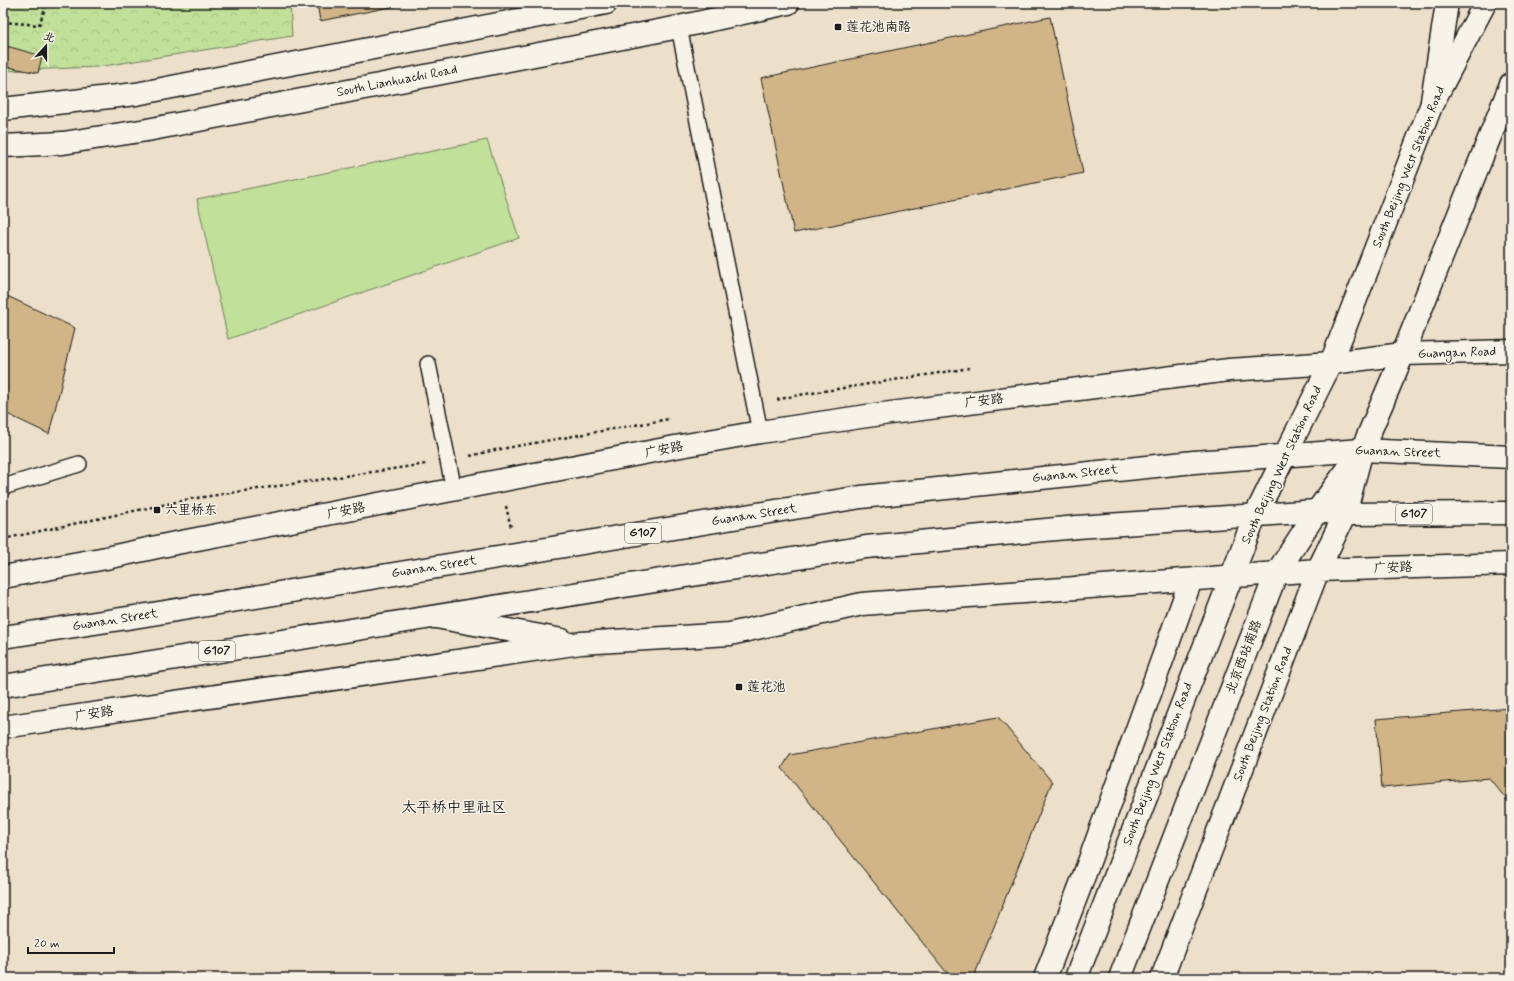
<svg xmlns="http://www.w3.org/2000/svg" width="1514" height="981" font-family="Mynerve,'LXGW WenKai TC',sans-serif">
<defs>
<pattern id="park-crowns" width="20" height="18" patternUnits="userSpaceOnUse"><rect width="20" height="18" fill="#c1e19a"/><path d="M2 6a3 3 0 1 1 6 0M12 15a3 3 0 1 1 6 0" fill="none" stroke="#a5c084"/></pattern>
</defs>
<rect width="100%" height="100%" fill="#ece0cb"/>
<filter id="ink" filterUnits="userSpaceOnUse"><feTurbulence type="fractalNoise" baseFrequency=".025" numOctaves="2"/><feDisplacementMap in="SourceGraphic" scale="8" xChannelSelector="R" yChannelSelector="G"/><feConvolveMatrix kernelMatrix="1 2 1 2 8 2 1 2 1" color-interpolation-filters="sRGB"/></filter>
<g filter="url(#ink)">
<path fill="#c1e19a" stroke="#6e7e5b" d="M 487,140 L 519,238 L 228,339 L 197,199 Z"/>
<path fill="url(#park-crowns)" stroke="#6e7e5b" d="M 3,3 L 290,3 L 292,36 L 97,67 L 3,71 Z"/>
<path fill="#d1b586" stroke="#1c1c1c" d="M 317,3 L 411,3 L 320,21 Z
M 1050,17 L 1083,173 L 794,233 L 761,78 Z
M 3,45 L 42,56 L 38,73 L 3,66 Z
M 3,294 L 75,328 L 49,434 L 3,412 Z
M 1511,708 L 1511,805 L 1489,778 L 1382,788 L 1376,719 Z
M 998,717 L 1052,782 L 975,974 L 970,978 L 951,978 L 782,768 L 790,755 Z"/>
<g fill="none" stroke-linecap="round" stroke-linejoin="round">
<defs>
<path id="service" d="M 679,27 L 760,432
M 428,364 L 454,490
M 3,487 L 79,464"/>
<path id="tertiary" d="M 1432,101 L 1447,3
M 3,109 L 136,94 L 606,3
M 3,146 L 63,143 L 147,130 L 679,27 L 788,3
M 3,577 L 106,558 L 171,544 L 675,447 L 760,432 L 867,416 L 1229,370 L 1331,363 L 1403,354 L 1511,351
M 436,617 L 562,640
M 3,727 L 581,643 L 730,634 L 862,604 L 1318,570 L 1511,564
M 1045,978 L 1081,884 L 1191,580
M 1162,978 L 1318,570 L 1345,514 L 1362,450"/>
<path id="secondary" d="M 1362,450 L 1403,354 L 1511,84
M 1285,455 L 1331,363 L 1431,106 L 1485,3"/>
<path id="primary" d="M 1076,978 L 1255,516 L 1285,455
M 1120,978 L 1276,574 L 1317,511 L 1362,450"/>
<path id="trunk" d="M 3,637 L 134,617 L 861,497 L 1194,462 L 1362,450 L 1511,457
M 3,686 L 866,547 L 1077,527 L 1317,511 L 1345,514 L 1511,513"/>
</defs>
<use href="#service" stroke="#1c1c1c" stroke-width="18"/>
<use href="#tertiary" stroke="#1c1c1c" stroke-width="25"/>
<use href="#secondary" stroke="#1c1c1c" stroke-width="25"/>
<use href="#primary" stroke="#1c1c1c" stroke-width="25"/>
<use href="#trunk" stroke="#1c1c1c" stroke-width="25"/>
<path stroke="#1c1c1c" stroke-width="2.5" stroke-dasharray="3 3" stroke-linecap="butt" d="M 3,22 L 39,25 L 47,3
M 777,400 L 793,396 L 970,368
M 470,456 L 495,450 L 669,419
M 506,506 L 511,528
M 3,539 L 190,499 L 426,464"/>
<use href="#service" stroke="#f7f3e8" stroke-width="15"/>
<use href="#tertiary" stroke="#f7f3e8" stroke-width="22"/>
<use href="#secondary" stroke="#f7f3e8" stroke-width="22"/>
<use href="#primary" stroke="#f7f3e8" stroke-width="22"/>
<use href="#trunk" stroke="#f7f3e8" stroke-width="22"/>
</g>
</g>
<g fill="#1c1c1c" stroke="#f7f3e8" stroke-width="1.5">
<rect x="834" y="23" width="8" height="8" rx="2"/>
<rect x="153" y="506" width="8" height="8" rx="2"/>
<rect x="735" y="683" width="8" height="8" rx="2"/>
</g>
<g text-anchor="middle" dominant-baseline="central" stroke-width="3" stroke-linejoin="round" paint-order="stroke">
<g fill="#f7f3e8" stroke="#5e5c59" stroke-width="1">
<rect x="1396" y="504" width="36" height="20" rx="3"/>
<rect x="625" y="523" width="36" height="20" rx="3"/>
<rect x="199" y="641" width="36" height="20" rx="3"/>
</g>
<g font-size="12" font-weight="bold" fill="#1c1c1c">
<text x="1414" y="514">G107</text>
<text x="643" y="533">G107</text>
<text x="217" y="651">G107</text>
</g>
<g font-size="13" fill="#1c1c1c" stroke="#f7f3e8" text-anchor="start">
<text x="846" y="27">莲花池南路</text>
<text x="165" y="510">六里桥东</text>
<text x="747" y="687">莲花池</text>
</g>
<g font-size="13" fill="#1c1c1c" stroke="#f7f3e8">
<text transform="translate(397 81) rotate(-11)">South Lianhuachi Road</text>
<text transform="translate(1409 167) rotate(-68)">South Beijing West Station Road</text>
<text transform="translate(1457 353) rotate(-2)">Guangan Road</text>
<text transform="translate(984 401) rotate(-7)">广安路</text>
<text transform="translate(664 450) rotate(-11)">广安路</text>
<text transform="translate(1398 452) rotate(2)">Guanan Street</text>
<text transform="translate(1282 465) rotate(-65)">South Beijing West Station Road</text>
<text transform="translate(1075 474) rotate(-6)">Guanan Street</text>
<text transform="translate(346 511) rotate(-11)">广安路</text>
<text transform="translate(754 515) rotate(-9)">Guanan Street</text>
<text transform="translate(434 567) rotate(-9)">Guanan Street</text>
<text transform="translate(1393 568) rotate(-2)">广安路</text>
<text transform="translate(115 620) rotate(-9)">Guanan Street</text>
<text transform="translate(1244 657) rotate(-69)">北京西站南路</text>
<text transform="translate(94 714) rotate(-8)">广安路</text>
<text transform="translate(1263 714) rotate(-69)">South Beijing Station Road</text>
<text transform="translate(1158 764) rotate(-69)">South Beijing West Station Road</text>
</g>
<g font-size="15" fill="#1c1c1c" stroke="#f7f3e8">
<text x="454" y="808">太平桥中里社区</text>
</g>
</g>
<rect width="1514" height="981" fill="none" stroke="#f7f3e8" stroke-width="16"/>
<rect x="8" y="8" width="1498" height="965" fill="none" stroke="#1c1c1c" stroke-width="1.5" filter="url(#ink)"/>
<g transform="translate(46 46) rotate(21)" stroke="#f7f3e8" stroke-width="3" paint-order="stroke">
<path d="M0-3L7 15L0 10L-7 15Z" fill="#1c1c1c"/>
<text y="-6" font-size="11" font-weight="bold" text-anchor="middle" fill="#1c1c1c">北</text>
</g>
<path d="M28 947v6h86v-6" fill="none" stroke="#1c1c1c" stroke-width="2"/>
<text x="34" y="947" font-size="12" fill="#1c1c1c" stroke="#f7f3e8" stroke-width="3" paint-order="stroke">20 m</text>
</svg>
